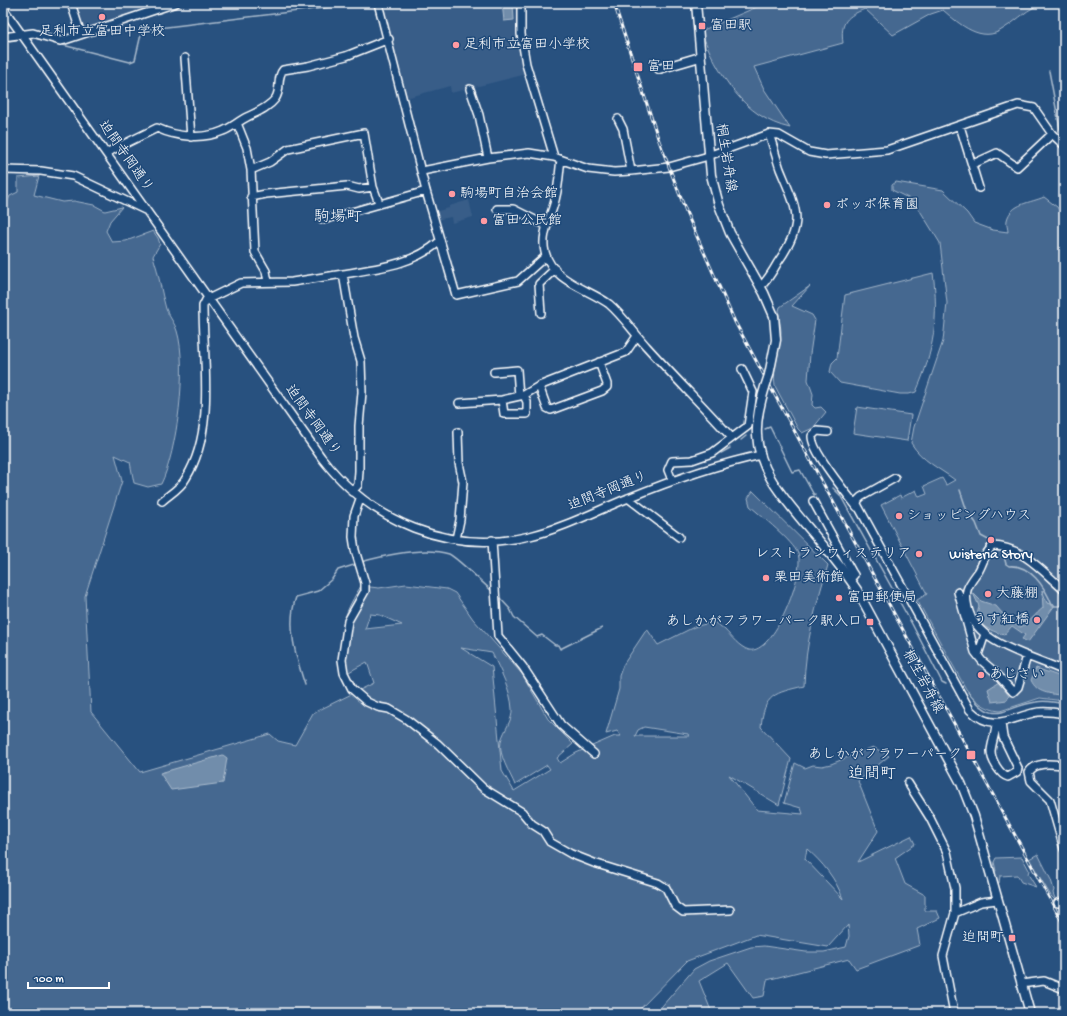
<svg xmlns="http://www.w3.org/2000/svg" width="1067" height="1016" font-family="'Gochi Hand','Klee One',sans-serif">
<rect width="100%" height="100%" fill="#28517f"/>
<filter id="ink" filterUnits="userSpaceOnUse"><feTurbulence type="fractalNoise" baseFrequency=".025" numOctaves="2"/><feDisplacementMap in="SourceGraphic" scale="8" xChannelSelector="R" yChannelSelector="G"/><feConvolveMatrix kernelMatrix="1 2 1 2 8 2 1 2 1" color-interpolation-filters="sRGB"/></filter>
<g filter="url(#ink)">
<path fill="#375d88" d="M 73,3 L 169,3 L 83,32 Z
M 388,3 L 518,3 L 527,74 L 451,93 L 450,86 L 406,98 L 381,6 Z
M 469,200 L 473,217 L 452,223 L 451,217 L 436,220 L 434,212 L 449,208 L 449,206 Z"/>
<path fill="#446890" stroke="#a2b4c8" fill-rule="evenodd" d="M 766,3 L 1034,3 L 1036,6 C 1024,12 1015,22 1003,29 C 982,44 959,24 943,10 L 931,14 L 893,35 L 865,9 C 847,16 840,22 843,43 L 754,67 L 764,89 L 790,128 C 744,118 717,73 701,31 Z
M 39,176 L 34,195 L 62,202 L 74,201 L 94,205 L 105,211 L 122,207 L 110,221 L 106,231 L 112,242 L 126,241 L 153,231 L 158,238 L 160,244 L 153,256 C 159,273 161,292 166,309 C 169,317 175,323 177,331 C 188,366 177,452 161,484 L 148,487 L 134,483 L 130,462 L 115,455 L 122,481 L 85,596 L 91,712 L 140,772 L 270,734 L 278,741 L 295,745 L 313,713 L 374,683 L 367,662 L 347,673 C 341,633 338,622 361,586 L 379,588 L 406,584 L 447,589 L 455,593 L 473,619 L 522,674 L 548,719 L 573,744 L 557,758 L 560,763 L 576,753 L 615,736 L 621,736 L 617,731 L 606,734 L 619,689 L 619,676 L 623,665 L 647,629 L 658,645 L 694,627 L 713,622 C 717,624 722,627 725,630 C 732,637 739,647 749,650 C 774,655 805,573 798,554 C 793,541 761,516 750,506 L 748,498 L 753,491 L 828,565 C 816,605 805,644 804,686 C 775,693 764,694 761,727 L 791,759 L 779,805 L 729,775 L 757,810 L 803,814 L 801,808 L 784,803 L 795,763 L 805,768 L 813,765 L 822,766 L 831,764 L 873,747 L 889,756 L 858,781 L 878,831 L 858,862 L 911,836 L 915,844 L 895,858 L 905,884 L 925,895 L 925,911 L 937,911 L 940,918 L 917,929 L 920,945 L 856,969 L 849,959 L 767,980 L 764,996 L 753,998 L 728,963 L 699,981 L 712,1013 L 656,1013 L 694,969 L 709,961 L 751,947 L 764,946 L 806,952 L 824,952 L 846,947 L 849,936 L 848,925 L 828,947 L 756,935 L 687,961 L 636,1013 L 3,1013 L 3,205 L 6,204 L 10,196 L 18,192 L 18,178 ZM 370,614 L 380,615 L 402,625 L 365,629 ZM 461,648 L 492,653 C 500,670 511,690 512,709 C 513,720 504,730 501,741 C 498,755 510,773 515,785 L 547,765 L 550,769 L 514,791 L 502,771 L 492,667 ZM 644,727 L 688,734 L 689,736 L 635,736 L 638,730 ZM 807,849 C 823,863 836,879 843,899 L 805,859 Z
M 896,182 L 943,190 L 967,213 L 974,223 L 993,230 L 1008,232 C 1008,229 1006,223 1007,220 C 1011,203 1031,203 1044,197 L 1057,207 L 1064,217 L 1064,701 L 1040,698 L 1000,711 C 985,710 975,700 966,689 L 917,600 L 927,594 L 881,505 L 900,495 L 901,498 L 916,490 L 919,497 L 927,494 L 924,486 L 942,478 L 946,485 L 955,480 C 939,468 922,461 911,443 L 914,427 L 943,341 L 947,303 L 940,243 L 914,201 L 892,190 L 892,185 Z
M 933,273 C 939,316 934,352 916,392 L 909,394 L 900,394 L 840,383 L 830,372 L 832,363 L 837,358 L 845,295 Z
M 810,286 L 792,306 L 812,315 L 815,320 L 810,354 L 808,380 L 813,394 L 812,405 L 815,408 L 821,407 L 826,412 L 813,428 L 802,433 L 798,429 L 775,386 C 772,368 781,350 781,332 C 781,324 777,315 780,307 Z
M 857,407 L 911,415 L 907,441 L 853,433 Z
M 1038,854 L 1051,880 L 1054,890 L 1053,893 L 1056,901 L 1051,896 L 1029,859 Z
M 1022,857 L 1029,870 L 1028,874 L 1036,887 L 1021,882 L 1017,875 L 1000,876 L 999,883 L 996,883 L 993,871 L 996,871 L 994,862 L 996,858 Z"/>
<path fill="#718dab" stroke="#aabbcd" d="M 502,3 L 513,3 L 514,20 L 504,21 Z
M 1042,590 L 1047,603 L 1055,605 L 1028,642 L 1022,639 L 1025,635 L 1012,626 L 1004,635 C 990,630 972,625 979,606 L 973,593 L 981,601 L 996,606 L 1009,621 L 1020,627 C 1028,625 1036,613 1043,608 Z
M 1036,668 L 1064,678 L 1064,696 C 1050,693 1037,694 1031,680 Z
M 999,682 L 1009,696 L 1007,700 L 992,702 L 988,689 Z
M 223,755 L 227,758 L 223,783 L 171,790 L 160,773 Z"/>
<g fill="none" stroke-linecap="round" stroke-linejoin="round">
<path stroke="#aabbcd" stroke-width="1.5" d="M 29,39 L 35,38 L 130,62 L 135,60 L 142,30 L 364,3
M 3,42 L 21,39
M 1049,71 L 1060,129 L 1064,129
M 765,429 L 770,427 L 792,472 L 800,470 L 814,495 L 815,494
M 741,440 L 746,436
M 721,453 L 730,448
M 833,488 L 840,495 L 912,624 L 942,682 L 946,684
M 960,490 L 967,511 L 976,523 L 981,536 L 994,543
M 1002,549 L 1006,564 L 1009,566 C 1030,564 1045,587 1052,605
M 361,562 C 386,555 423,546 449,554 C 456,557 485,585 493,592
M 498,596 L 510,609 L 514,617 L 537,637 L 542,635 L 555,645 L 558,645 L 560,649 L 602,628
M 1053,606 L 1064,606
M 305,685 C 296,657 286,626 296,597 L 318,591 L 332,579 L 338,570 L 357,564
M 968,692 C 995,728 1003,707 1036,702 C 1045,700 1055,702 1064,704"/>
<defs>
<path id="minor" d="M 71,3 L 81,34
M 378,3 L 426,191 L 456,295 L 518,281 L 546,256
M 521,3 L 521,34 L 526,64 L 554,157
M 3,8 L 321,457 C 371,522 449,555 530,536 C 563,528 594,512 626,499 C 670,481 714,465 761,455
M 3,37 L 33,33 L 60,41 L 65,40 L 176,3
M 185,58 L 191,137
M 470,89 L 479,115 L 488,158
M 618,119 L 623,129 L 631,171
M 237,123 L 247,148 L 251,170 L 255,252 L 266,271 L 268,282
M 960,126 L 979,188
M 106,153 L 157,128 C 177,137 202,140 223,131 C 231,128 239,121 247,117 C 257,112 268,108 275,99 C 282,90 276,78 283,70 L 308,66 L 346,56 L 389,39
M 561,160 C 559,172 559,184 556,196 C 553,213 540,234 545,252 C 553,282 587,288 609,304 C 623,316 635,334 647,347 C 675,378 704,407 732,438
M 973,164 L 997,153 L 1017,167 L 1052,134
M 3,170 L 41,171 L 73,176 L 145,210
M 251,170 L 270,162 L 288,149 L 364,133 L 373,187
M 422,171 L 488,158 L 529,153 L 554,157 L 588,169 L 614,172 L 631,171 L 669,167 L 705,157 L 769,134 L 779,135 L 809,152 L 826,155 L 887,150 L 1018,105 L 1034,108 L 1052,134 L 1064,145
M 251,197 L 266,194 L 347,186 L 359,189 L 373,187 L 379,203
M 497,209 L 513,209 L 547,226
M 323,220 L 426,191
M 343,274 C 378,268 413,265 440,241
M 760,287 C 768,280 773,271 778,262 C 806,222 797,210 780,169 C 776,157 773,145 769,134
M 541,313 L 539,284 L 555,269
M 494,372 L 517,370 L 519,396
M 539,386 L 547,408 L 551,410 L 602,391 L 607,387 L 607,384 L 599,362
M 502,400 L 504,414 L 527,414 L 527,402 L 524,395
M 459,403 L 502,400 L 524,395 L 539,386 L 626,352 L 637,336
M 828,432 L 817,431 L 812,436 C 811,451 847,494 857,507
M 895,478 L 861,497 L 858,500 L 857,504 L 970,710 C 992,732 1009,719 1033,713 C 1043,710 1054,712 1064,714
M 672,480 L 668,470 L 672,461 L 692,460 L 712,453 L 748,426 L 753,392 L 742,369
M 628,498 L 679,537
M 360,499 L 354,516 L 353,537 L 355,550 L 365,583 L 365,591 L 348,621 L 342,660 L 344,673 L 352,689 L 367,702 L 378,707 L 389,709 L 406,719 L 438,744 L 483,788 L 522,812 L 532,824 L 543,831 L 550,842 L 571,854 L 594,863 L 658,883 L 666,888 L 675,906 L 683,912 L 730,910
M 162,501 C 170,494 181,488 186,478 C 216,430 203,360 203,306 L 206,300 L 241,283 L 292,282 L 343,274 L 354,338 L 361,361 L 362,392 L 359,426 L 359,471 L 358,485 L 352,492
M 813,501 L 852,572 L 854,575 L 850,579
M 456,539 L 460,520 L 463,482 L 459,463 L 458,432
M 492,540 L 498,636 L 523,667 L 561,725 L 594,754
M 1064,590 C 1043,572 1023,547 993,546 C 985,551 983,565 978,572 C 967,587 964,590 968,608 C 976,645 1034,656 1064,671
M 958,592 L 975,652 L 982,661 L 996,673 L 1013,692 L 1018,687 L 1027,656
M 978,655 L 985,634
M 996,723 C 996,733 992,741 991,751 C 991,760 1000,775 1008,777 L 1017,772 L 1018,768 L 1003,737 L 1001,723
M 1064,765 C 1053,764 1036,761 1029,772 L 1031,781 L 1050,800 L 1064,849
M 908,783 L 930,818 L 947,852 L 955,888 L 955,913 L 943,956 L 954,1013
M 1058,903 L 1064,902
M 955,913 L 981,902 L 997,900
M 1021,984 L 1044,981 L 1064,989"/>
<path id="major" d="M 696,3 L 711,175 L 719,205 L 730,233 L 764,293 L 774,316 L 776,340 L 769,375
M 659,69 L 700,57
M 765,387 C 760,403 756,419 757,435 C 759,472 784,498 806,525 C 824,546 842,567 857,590 L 961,783 L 974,816 L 1030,1013"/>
</defs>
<use href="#minor" stroke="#fff" stroke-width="10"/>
<use href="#major" stroke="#fff" stroke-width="11"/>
<use href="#minor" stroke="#1f4a7a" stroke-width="7"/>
<use href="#major" stroke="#1f4a7a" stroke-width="8"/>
<defs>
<path id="rail" d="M 614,3 L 658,138 L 687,214 L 735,322 L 1064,925"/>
</defs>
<use href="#rail" stroke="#fff" stroke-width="3"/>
<use href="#rail" stroke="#1f4a7a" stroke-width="1.5" stroke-dasharray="4.5" stroke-linecap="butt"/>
<defs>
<path id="major-bridge" d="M 765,387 L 769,375"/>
</defs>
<use href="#major-bridge" stroke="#fff" stroke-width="11" stroke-linecap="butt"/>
<use href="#major-bridge" stroke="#1f4a7a" stroke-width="8"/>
</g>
</g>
<g fill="#ff9aa2" stroke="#1f4a7a" stroke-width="1.5">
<circle cx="102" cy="17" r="4"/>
<rect x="698" y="22" width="8" height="8" rx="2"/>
<circle cx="456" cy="45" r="4"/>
<rect x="633" y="62" width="10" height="10" rx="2"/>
<circle cx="452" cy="194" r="4"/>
<circle cx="827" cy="205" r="4"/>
<circle cx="484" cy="221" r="4"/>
<circle cx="899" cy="516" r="4"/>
<circle cx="991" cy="540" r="4"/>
<circle cx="919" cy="554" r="4"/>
<circle cx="766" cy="578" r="4"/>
<circle cx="988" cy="594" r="4"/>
<circle cx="839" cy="598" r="4"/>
<circle cx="1037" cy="620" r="4"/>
<rect x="866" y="618" width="8" height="8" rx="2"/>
<circle cx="981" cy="675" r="4"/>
<rect x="966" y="750" width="10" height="10" rx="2"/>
<rect x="1008" y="934" width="8" height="8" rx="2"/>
</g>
<g text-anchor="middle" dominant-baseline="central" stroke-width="3" stroke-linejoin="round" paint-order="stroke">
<g font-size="14" fill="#fff" stroke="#1f4a7a" text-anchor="start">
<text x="710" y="26">富田駅</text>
<text x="102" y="32" text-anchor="middle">足利市立富田中学校</text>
<text x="464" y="45">足利市立富田小学校</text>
<text x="647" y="67">富田</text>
<text x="460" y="194">駒場町自治会館</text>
<text x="835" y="205">ポッポ保育園</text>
<text x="492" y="221">富田公民館</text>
<text x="907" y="516">ショッピングハウス</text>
<text x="911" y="554" text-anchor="end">レストランウィステリア</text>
<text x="991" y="555" text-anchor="middle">Wisteria Story</text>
<text x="774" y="578">栗田美術館</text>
<text x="996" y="594">大藤棚</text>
<text x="847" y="598">富田郵便局</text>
<text x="1029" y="620" text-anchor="end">うす紅橋</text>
<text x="862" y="622" text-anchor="end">あしかがフラワーパーク駅入口</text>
<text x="989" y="675">あじさい</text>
<text x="962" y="755" text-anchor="end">あしかがフラワーパーク</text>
<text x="1004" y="938" text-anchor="end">迫間町</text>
</g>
<g font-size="14" fill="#fff" stroke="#1f4a7a">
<text transform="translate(125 157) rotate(55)">迫間寺岡通り</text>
<text transform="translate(725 158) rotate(81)">桐生岩舟線</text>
<text transform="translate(312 421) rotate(54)">迫間寺岡通り</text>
<text transform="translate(608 492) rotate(-22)">迫間寺岡通り</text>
<text transform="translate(922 682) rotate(62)">桐生岩舟線</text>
</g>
<g font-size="16" fill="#fff" stroke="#1f4a7a">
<text x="338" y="218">駒場町</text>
<text x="872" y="775">迫間町</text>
</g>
</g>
<rect width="1067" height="1016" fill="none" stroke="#1f4a7a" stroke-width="16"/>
<rect x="8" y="8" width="1051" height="1000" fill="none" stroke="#fff" stroke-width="1.5" filter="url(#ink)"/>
<path d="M28 982v6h81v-6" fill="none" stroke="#ffffff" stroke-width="2"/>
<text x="34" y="982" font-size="12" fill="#ffffff" stroke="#1f4a7a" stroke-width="3" paint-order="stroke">100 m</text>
</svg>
